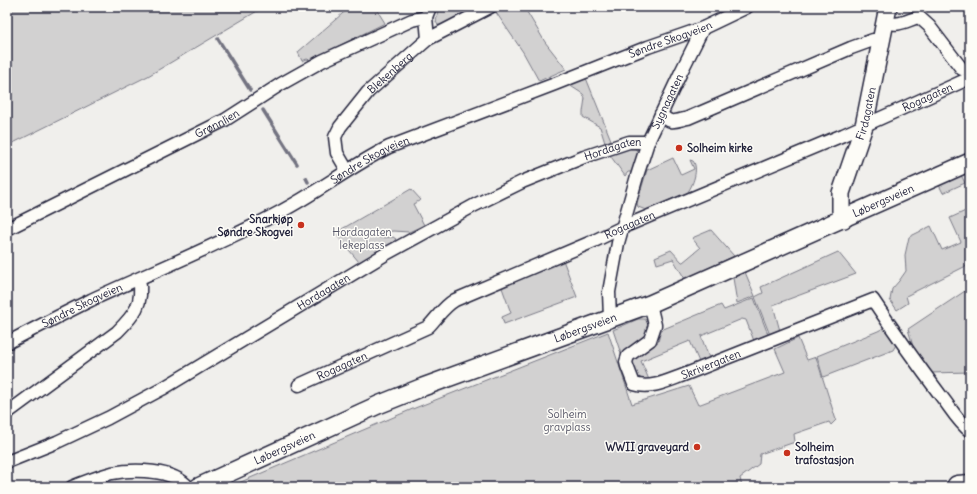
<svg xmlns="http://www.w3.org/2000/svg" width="977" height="494" font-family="Delius,sans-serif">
<rect width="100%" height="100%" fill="#f0efec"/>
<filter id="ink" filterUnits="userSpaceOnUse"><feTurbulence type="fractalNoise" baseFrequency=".025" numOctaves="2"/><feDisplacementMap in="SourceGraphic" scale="8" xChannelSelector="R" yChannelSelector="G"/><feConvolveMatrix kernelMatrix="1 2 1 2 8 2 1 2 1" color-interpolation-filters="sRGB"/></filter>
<g filter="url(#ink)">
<path fill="#d2d1d1" stroke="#7a7a86" d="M 7,7 L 264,7 L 148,76 L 7,146 Z
M 350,7 L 375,7 L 385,23 L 310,60 L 307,59 L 302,61 L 298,52 Z
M 443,7 L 451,7 L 454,12 L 463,7 L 479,7 L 443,26 L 438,25 L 436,22 L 438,10 Z
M 505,7 L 524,7 L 545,42 L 566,69 L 539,81 L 523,52 L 495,11 Z
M 586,78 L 611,140 L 605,143 L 600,127 L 583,117 L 583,112 L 585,98 L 583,94 L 569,85 Z
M 629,147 L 636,149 L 638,154 L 632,172 L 628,172 L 625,176 L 609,154 Z
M 673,158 L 681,175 L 694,169 L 690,160 L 693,161 C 699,168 693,186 687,193 L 646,210 L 638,207 L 637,203 L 647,170 Z
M 961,175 L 965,183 L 943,193 L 939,185 Z
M 411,189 L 421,200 L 413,204 L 424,225 L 409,232 L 393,231 L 379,233 L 380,238 L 393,237 L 396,239 L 392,243 L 359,262 L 335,233 Z
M 970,209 L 970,266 L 964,267 L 906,296 L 908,303 L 897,310 L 890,300 L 892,289 L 899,281 L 906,271 L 905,255 L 909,237 L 931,226 L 942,250 L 961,242 L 950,218 Z
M 711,230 L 734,256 L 685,279 L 673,259 L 657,264 L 655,257 L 671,250 L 682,262 L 683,262 L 700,248 L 692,238 Z
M 838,252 L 856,274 L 773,305 L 780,331 L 770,335 L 755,297 L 763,293 L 761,287 Z
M 563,260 L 577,297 L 504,324 L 502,317 L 511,313 L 501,285 Z
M 745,272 L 755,296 L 737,303 L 733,278 Z
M 968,289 L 970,289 L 970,372 L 930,373 L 914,350 L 908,329 Z
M 754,298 L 769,337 L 754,341 L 746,320 L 742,319 L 701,336 L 709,358 L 699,362 L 690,341 L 641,361 L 650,382 C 638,378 635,376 631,363 L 634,356 L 658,342 L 661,330 L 721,305 L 724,310 Z
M 638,319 L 645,319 L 649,325 C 647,337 639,339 631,347 C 628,350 625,356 623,360 L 613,330 Z
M 887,326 L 898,341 L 893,350 L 823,377 L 817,356 L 878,331 Z
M 608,332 L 632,404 L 689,386 L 698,405 L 785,372 L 775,349 L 798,338 L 807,360 L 816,357 L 836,420 L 831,425 L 829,422 L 794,434 L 795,442 L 760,454 L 759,464 L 740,478 L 742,487 L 229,487 L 415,408 Z"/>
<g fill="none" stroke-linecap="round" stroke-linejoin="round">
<path stroke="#737381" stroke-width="3.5" d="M 218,39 L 250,90
M 263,110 L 297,164
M 306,178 L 308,182"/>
<defs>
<g id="street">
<path d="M 885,22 C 898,27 907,20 919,17 L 929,26 L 962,69"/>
<path d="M 428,39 L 426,17 L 430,7"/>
<path d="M 661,114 C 671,125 675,121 688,118 L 851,48 L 873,40 L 881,41"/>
<path id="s1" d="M 347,170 L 337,153 L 335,137 L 340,127 L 368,92 L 428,39 L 490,7"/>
<path id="s2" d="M 7,229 L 225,120 L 281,84 L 322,61 L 412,20 L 426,17"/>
<path id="s3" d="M 650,304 L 655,325 L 650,340 L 628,356 L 626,362 L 627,366 L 634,384 C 650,389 665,382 681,376 L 873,300 C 895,333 917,364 941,396 C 950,407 958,422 970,431"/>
<path id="s4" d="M 610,318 L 609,292 L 618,243 L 637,176 L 648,142 L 681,72 L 703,28"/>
<path id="s5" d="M 7,343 C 35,328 63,314 91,300 C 154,271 219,245 280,212 C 318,192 351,166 389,147 L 555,84 L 648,47 L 703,28 L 747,7"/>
<path id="s6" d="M 299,385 L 428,327 C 437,318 443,307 455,300 L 594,241 L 623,227 L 843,135 L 970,78"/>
<path d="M 7,413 L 117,332 C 134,315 144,304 139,279"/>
<path id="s7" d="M 7,462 L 57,442 L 108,418 L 162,389 L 384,255 L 475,205 L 522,182 L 584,157 L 629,142 L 648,142"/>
<path d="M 72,487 C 85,482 99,476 112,473 C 134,469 173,469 188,487"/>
</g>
<g id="secondary">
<path id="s8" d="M 844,219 L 841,211 L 841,193 L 864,126 L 888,7"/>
<path id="s9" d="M 198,487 L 378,405 L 423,387 L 650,304 L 970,162"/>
</g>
<path id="highway" d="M 958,487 L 970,486"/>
</defs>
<use href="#street" stroke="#22223b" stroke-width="15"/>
<use href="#secondary" stroke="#22223b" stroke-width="20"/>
<use href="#highway" stroke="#22223b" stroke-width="25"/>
<use href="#street" stroke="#fdfcf7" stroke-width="12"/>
<use href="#secondary" stroke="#fdfcf7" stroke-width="17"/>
<use href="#highway" stroke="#fdfcf7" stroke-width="22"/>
</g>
</g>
<g fill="#c8321e" stroke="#fdfcf7" stroke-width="1.5">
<circle cx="679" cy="148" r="4"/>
<circle cx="301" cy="225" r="4"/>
<circle cx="697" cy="447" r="4"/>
<circle cx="787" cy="453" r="4"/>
</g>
<g text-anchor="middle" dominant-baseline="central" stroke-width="3" stroke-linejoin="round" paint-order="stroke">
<g font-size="11" fill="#22223b" stroke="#fdfcf7">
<text stroke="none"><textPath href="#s5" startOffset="731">Søndre Skogveien</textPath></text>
<text stroke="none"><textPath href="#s1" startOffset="121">Blekenberg</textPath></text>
<text stroke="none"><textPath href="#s6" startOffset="694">Rogagaten</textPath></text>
<text stroke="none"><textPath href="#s4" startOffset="226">Sygnagaten</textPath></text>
<text stroke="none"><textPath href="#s8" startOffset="110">Firdagaten</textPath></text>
<text stroke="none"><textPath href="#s2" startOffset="235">Grønnlien</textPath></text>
<text stroke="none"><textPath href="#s7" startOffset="684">Hordagaten</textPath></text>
<text stroke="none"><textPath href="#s5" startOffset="407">Søndre Skogveien</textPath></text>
<text stroke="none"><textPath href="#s9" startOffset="743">Løbergsveien</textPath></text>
<text stroke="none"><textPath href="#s6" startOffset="370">Rogagaten</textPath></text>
<text stroke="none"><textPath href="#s7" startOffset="360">Hordagaten</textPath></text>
<text stroke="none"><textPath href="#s5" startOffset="84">Søndre Skogveien</textPath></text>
<text stroke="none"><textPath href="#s9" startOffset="419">Løbergsveien</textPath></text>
<text stroke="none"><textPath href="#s3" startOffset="175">Skrivergaten</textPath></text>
<text stroke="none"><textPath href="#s6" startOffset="47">Rogagaten</textPath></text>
<text stroke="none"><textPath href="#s9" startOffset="95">Løbergsveien</textPath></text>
</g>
<g font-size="11" font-weight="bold" fill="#22223b" stroke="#fdfcf7" text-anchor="start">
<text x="687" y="148">Solheim kirke</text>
<text x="293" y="219" text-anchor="end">Snarkjøp<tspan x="293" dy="13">Søndre Skogvei</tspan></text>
<text x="689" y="447" text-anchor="end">WWII graveyard</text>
<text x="795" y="447">Solheim<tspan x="795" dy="13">trafostasjon</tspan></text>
</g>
<g font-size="11" fill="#575768" stroke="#fdfcf7">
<text x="362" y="232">Hordagaten<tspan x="362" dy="13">lekeplass</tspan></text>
<text x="567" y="414">Solheim<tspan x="567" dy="13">gravplass</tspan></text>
</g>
</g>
<rect width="977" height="494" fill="none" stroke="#fdfcf7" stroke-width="24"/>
<rect x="12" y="12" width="953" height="470" fill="none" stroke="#22223b" stroke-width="1.5" filter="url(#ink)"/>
</svg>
